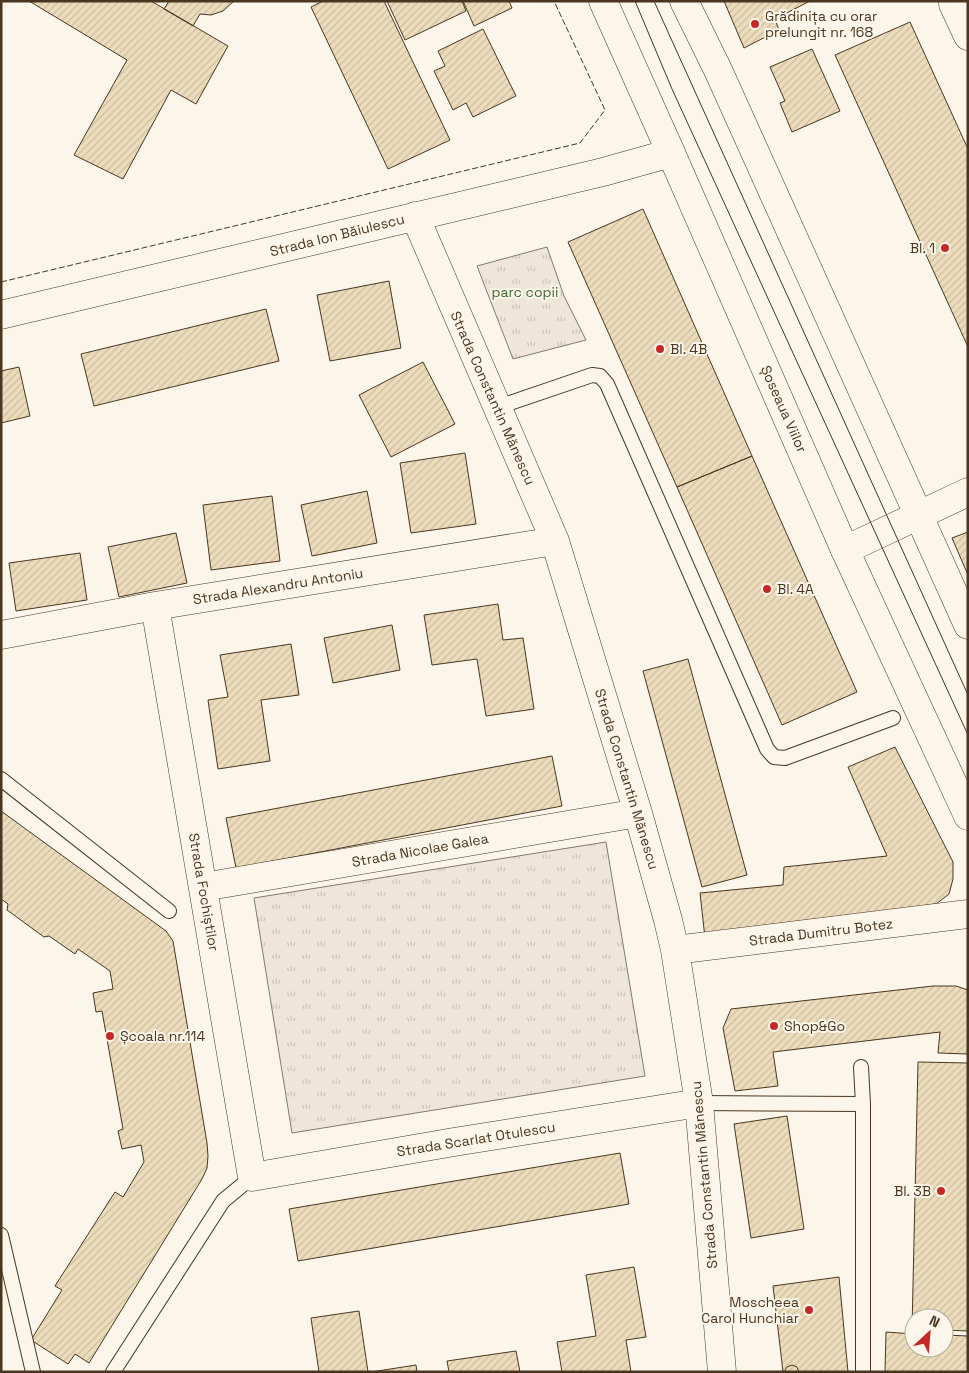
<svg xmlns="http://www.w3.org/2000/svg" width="969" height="1373" font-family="'Space Grotesk',sans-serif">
<defs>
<pattern id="park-tufts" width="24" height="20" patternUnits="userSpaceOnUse" patternTransform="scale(1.25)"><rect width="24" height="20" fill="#ede6d9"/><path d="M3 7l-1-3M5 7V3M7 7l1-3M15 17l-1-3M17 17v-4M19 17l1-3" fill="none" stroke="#cdc6ba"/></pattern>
<pattern id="building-hatch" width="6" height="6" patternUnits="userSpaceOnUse" patternTransform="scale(1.25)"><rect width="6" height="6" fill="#ecdcbc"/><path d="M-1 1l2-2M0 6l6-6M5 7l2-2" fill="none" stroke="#ccbda1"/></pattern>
</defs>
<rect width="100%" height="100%" fill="#fbf6e9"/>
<path fill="url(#park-tufts)" stroke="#887966" d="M 547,247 L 564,296 L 586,340 L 513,359 L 477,266 Z
M 606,842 L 645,1076 L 292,1133 L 254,898 Z"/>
<path fill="url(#building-hatch)" stroke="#4a3520" d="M 29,1 L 151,1 L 228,46 L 196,104 L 171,90 L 123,179 L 74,155 L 127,60 Z
M 169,1 L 234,1 L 223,11 L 211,15 L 200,14 L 193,26 L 164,9 Z
M 323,1 L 384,1 L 450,140 L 388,169 L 311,7 Z
M 387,1 L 462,1 L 466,11 L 405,40 Z
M 463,1 L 509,1 L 512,8 L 474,26 Z
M 724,1 L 810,1 L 775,19 L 779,30 L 744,48 Z
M 910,22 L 968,149 L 968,347 L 835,55 Z
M 483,29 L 516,96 L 473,117 L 466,103 L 453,110 L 434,71 L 445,66 L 438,51 Z
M 812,49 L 840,111 L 792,132 L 780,103 L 785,101 L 770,67 Z
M 643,209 L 752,456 L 677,487 L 568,242 Z
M 389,281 L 401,348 L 330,361 L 317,295 Z
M 266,309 L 279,361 L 94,406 L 81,354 Z
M 423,362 L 455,424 L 391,457 L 359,395 Z
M 19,367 L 30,416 L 1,423 L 1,371 Z
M 465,453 L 476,524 L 411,533 L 400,463 Z
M 752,456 L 857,692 L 782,725 L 677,487 Z
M 367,491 L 377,543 L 312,556 L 301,505 Z
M 272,496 L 280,561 L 211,570 L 203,505 Z
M 968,532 L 968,575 L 952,538 Z
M 176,533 L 187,583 L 119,597 L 108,547 Z
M 80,553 L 87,600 L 16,611 L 9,563 Z
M 498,604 L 503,640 L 523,638 L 534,709 L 486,716 L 477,659 L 432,665 L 424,615 Z
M 392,625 L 400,670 L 333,683 L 324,638 Z
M 291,644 L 299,695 L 261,700 L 270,761 L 218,769 L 208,700 L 228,697 L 220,655 Z
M 688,659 L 747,875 L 702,887 L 643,671 Z
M 895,747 L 953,862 L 953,879 L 949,894 L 936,904 L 705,938 L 700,893 L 783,885 L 784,867 L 887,856 L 848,767 Z
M 552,756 L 562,806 L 236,868 L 226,818 Z
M 1,811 L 166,931 L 173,941 L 207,1143 L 208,1156 L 207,1168 L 202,1179 L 89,1363 L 75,1354 L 68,1364 L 31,1340 L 62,1290 L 55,1286 L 115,1192 L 123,1197 L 144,1162 L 141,1145 L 122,1149 L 118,1131 L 123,1129 L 102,1011 L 96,1012 L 93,993 L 113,989 L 110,971 L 78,949 L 75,954 L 49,936 L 44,937 L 7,910 L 8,904 L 1,899 Z
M 933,986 L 956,986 L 968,990 L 968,1054 L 938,1053 L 940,1032 L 773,1052 L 778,1086 L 735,1091 L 723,1028 L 731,1009 Z
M 918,1062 L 968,1063 L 968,1331 L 944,1330 L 944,1318 L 914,1318 L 914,1330 L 912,1330 Z
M 787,1116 L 804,1229 L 751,1238 L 734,1124 Z
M 620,1153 L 629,1204 L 298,1261 L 289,1209 Z
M 634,1267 L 646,1337 L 626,1340 L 631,1372 L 562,1372 L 557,1342 L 596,1336 L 586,1275 Z
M 839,1277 L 848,1372 L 783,1372 L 773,1286 Z
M 359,1311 L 368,1372 L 319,1372 L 311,1318 Z
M 886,1332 L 914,1334 L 914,1348 L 944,1348 L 944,1335 L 968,1336 L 968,1372 L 885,1372 Z
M 516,1351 L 520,1372 L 449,1372 L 447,1361 Z
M 416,1365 L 417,1372 L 371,1372 Z
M 792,1365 L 797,1367 L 799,1372 L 784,1372 L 787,1367 Z"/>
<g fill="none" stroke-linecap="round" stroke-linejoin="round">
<defs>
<path id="service" d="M 498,407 L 592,375 L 600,376 L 607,384 L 767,749 L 774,757 L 785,758 L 893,718
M 1,779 L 169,911
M 861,1067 L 863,1104
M 699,1103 L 863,1104 L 863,1372
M 1,1235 L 33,1372
M 113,1372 L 223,1201 L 252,1177"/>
<path id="minor" d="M 953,4 L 968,36
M 415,216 L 555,541 L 638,813 L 668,920 L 675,950 L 699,1103 L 722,1372
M 1,315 L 603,172 L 671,153
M 845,550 L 968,492
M 155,606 L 252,1177 L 454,1142 L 699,1103
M 1,635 L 155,606 L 555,541
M 203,887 L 638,813
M 675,950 L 968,914"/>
<path id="primary" d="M 603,1 L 671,153 L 845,550 L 968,816
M 684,1 L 718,70 L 968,625"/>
</defs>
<use href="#service" stroke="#4a3520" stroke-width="16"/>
<use href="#minor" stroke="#4a3520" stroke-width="29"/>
<use href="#primary" stroke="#4a3520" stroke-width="29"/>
<use href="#service" stroke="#fbf6e9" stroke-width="14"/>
<use href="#minor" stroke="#fbf6e9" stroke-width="28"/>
<use href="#primary" stroke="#fbf6e9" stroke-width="28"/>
<path stroke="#4a3520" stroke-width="1" d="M 635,1 L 672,89 L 968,735
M 654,1 L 968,695"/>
<path stroke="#4a3520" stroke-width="1" stroke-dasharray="6 2.5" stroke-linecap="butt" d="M 1,282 L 580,143 L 605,110 L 554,1"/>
</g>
<g fill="#c62828" stroke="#fbf6e9" stroke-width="2">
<circle cx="755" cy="24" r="5"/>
<circle cx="945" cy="248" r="5"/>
<circle cx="660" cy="349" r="5"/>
<circle cx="767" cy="589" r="5"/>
<circle cx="774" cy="1026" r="5"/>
<circle cx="110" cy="1036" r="5"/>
<circle cx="941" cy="1191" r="5"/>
<circle cx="809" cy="1310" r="5"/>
</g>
<g text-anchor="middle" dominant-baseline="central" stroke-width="4" stroke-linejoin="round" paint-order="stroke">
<g font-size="14" fill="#4a3520" stroke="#fbf6e9" text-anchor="start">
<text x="765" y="16">Grădinița cu orar<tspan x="765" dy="16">prelungit nr. 168</tspan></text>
<text x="935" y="248" text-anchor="end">Bl. 1</text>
<text x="670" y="349">Bl. 4B</text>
<text x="777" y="589">Bl. 4A</text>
<text x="784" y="1026">Shop&amp;Go</text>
<text x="120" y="1036">Școala nr.114</text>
<text x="931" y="1191" text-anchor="end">Bl. 3B</text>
<text x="799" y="1302" text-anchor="end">Moscheea<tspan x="799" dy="16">Carol Hunchiar</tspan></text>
</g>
<g font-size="14" fill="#4a3520" stroke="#fbf6e9">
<text transform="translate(337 235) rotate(-14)">Strada Ion Băiulescu</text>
<text transform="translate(493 398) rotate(66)">Strada Constantin Mănescu</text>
<text transform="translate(784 409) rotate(66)">Șoseaua Viilor</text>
<text transform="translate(278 586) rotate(-9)">Strada Alexandru Antoniu</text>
<text transform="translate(627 779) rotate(73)">Strada Constantin Mănescu</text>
<text transform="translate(420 850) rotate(-10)">Strada Nicolae Galea</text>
<text transform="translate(204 892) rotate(80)">Strada Fochiștilor</text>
<text transform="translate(821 932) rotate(-7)">Strada Dumitru Botez</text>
<text transform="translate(476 1139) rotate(-9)">Strada Scarlat Otulescu</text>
<text transform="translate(704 1175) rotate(-95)">Strada Constantin Mănescu</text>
</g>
<g font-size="14" fill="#436837" stroke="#fbf6e9">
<text x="525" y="292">parc copii</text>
</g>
</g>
<rect width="969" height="1373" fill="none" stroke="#4a3520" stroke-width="5"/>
<g transform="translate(929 1333) rotate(26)"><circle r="24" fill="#fbf6e9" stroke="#b4a999"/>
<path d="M0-4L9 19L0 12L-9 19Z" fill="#c62828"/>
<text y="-8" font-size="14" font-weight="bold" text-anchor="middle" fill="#4a3520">N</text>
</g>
</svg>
